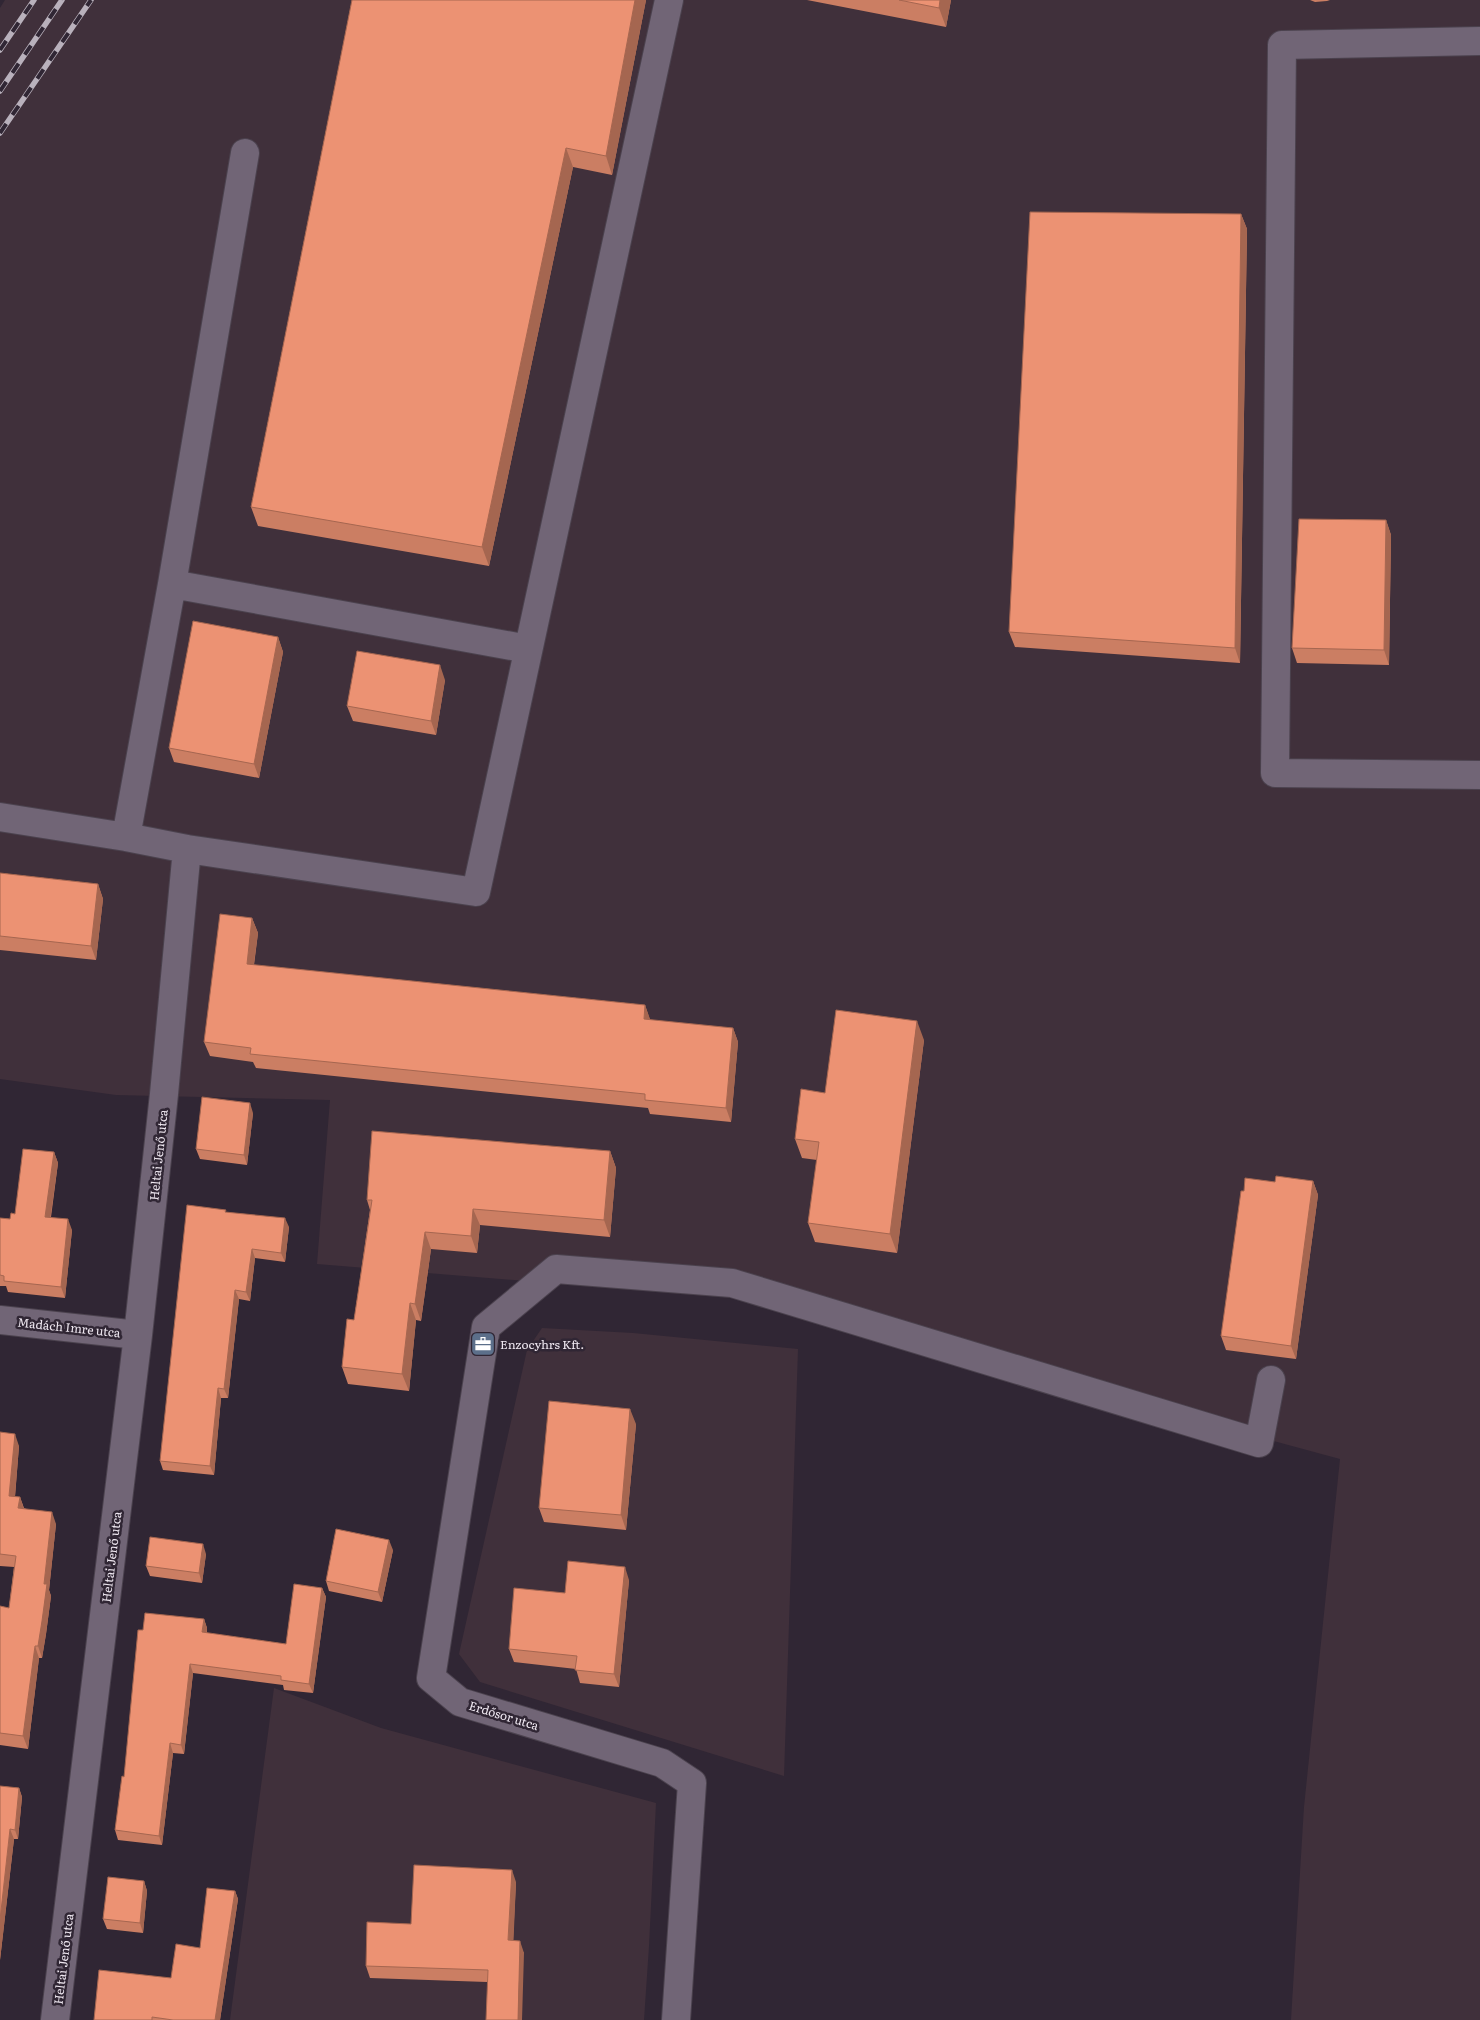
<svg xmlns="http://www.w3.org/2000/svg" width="1480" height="2020" font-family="Literata,serif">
<rect width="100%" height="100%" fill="#302634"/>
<path fill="#40303b" d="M 5,0 L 1480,0 L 1480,2020 L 1291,2020 L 1304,1807 L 1340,1459 L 747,1299 L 317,1264 L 330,1100 L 116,1095 L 0,1079 L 0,8 Z
M 542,1328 L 633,1333 L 798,1349 L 784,1776 L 480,1682 L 459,1654 L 527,1350 Z
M 274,1688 L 381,1728 L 656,1803 L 649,1946 L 644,2020 L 230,2020 Z"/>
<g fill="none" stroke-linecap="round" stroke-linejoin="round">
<defs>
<path id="minor" d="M 1480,41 L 1282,45 L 1275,773 L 1480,775
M 172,584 L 245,153
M 0,817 L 126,837
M 187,849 L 126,837 L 172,584 L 528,649
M 0,1320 L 138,1335
M 55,2020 L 138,1335 L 164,1094 L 187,849 L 476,892 L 669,0
M 676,2020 L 692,1783 L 662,1763 L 460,1702 L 431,1678 L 486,1327 L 556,1269 L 732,1283 L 1259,1443 L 1271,1380"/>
</defs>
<use href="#minor" stroke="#4b424e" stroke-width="30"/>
<use href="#minor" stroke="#716576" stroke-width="28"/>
<defs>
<path id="rail" d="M 0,50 L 34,0
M 0,91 L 62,0
M 0,133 L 91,0"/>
</defs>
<use href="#rail" stroke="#b9b1bc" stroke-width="5.5"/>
<use href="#rail" stroke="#302634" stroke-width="4" stroke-dasharray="11" stroke-linecap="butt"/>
</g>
<path fill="#cb7e63" d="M 352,0 L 646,0 L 612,175 L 573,167 L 489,566 L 258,526 L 251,507 Z
M 807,0 L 951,0 L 946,27 Z
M 1310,0 L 1330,0 L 1327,1 L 1315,2 Z
M 1241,214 L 1247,229 L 1240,663 L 1015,647 L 1009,632 Z
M 1386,520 L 1391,535 L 1389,665 L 1297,663 L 1292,648 Z
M 278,637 L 283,652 L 259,778 L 174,762 L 169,748 Z
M 445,680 L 436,735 L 353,721 L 347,706 Z
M 0,873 L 98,884 L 103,899 L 96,960 L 0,950 Z
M 252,918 L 258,933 L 254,965 L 645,1005 L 650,1020 L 733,1028 L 738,1042 L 731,1122 L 650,1114 L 648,1108 L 256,1068 L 253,1062 L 210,1056 L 204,1042 Z
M 924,1040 L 897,1253 L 815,1242 L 808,1223 L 817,1160 L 802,1158 L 795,1139 L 825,1093 Z
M 253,1113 L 247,1165 L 200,1159 L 196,1149 Z
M 610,1151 L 616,1168 L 610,1237 L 480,1225 L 477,1253 L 431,1249 L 421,1321 L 416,1320 L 409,1391 L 348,1384 L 342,1367 L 354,1320 L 370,1210 L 367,1200 Z
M 54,1152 L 58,1163 L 51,1217 L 72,1230 L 65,1298 L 8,1292 L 6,1286 L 0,1286 L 0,1218 L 10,1219 L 15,1214 Z
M 1313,1181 L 1318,1195 L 1296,1359 L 1226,1350 L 1221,1336 L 1244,1191 L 1275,1182 Z
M 226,1212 L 289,1227 L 285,1262 L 255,1258 L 250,1301 L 239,1299 L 228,1398 L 221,1398 L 214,1475 L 163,1470 L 160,1461 Z
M 636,1424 L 626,1530 L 544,1522 L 539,1508 Z
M 0,1432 L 19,1446 L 15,1497 L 20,1497 L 24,1508 L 56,1524 L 49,1590 L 51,1596 L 46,1634 L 42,1658 L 39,1658 L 28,1749 L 0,1745 L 0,1606 L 9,1608 L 14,1567 L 0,1566 Z
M 393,1550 L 382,1602 L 329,1591 L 326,1581 Z
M 206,1554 L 202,1583 L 150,1576 L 146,1566 Z
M 629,1580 L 619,1687 L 580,1683 L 576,1669 L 514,1662 L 509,1649 L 565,1593 Z
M 322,1588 L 326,1597 L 313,1693 L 284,1690 L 283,1685 L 193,1673 L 184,1754 L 173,1753 L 162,1845 L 118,1840 L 115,1830 L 124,1777 L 143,1630 L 204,1619 L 207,1628 L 207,1633 L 286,1644 Z
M 0,1786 L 19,1788 L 22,1797 L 18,1839 L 14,1839 L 0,1960 Z
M 144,1881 L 147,1891 L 143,1933 L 107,1929 L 103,1919 Z
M 516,1882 L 513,1940 L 524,1953 L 487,1982 L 370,1978 L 366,1966 L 411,1924 Z
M 235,1891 L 238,1899 L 220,2020 L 94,2020 L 171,1978 L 200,1948 Z"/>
<path fill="#a56650" d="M 635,0 L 646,0 L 612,175 L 606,156 Z
M 940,0 L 951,0 L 946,27 L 939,8 Z
M 566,148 L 573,167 L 489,566 L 482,547 Z
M 1241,214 L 1247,229 L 1240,663 L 1235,648 Z
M 1386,520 L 1391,535 L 1389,665 L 1384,650 Z
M 278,637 L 283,652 L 259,778 L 254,764 Z
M 440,665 L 445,680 L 436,735 L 431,721 Z
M 98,884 L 103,899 L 96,960 L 91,946 Z
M 252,918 L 258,933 L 252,978 L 247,964 Z
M 645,1005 L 650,1019 L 649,1034 L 644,1019 Z
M 917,1021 L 924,1040 L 897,1253 L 890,1234 Z
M 733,1028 L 738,1042 L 731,1122 L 726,1108 Z
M 250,1103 L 253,1113 L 247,1165 L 244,1155 Z
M 610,1151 L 616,1168 L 610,1237 L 604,1220 Z
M 54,1152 L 58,1163 L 49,1228 L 45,1217 Z
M 1313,1181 L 1318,1195 L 1296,1359 L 1291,1346 Z
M 473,1209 L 480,1225 L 477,1253 L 471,1236 Z
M 285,1218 L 289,1227 L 285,1262 L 281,1253 Z
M 68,1219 L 72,1230 L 65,1298 L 61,1287 Z
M 425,1232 L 431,1249 L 421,1321 L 415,1304 Z
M 252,1249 L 255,1258 L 250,1301 L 246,1292 Z
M 235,1290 L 239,1299 L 228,1398 L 224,1389 Z
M 410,1303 L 416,1320 L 409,1391 L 402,1374 Z
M 218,1388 L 221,1398 L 214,1475 L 210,1466 Z
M 630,1409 L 636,1424 L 626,1530 L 621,1515 Z
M 15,1434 L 19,1446 L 14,1508 L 9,1496 Z
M 20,1497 L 24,1509 L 18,1508 Z
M 52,1512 L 56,1524 L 49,1590 L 51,1596 L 46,1634 L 42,1658 L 38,1646 L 44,1584 Z
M 389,1540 L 393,1550 L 382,1602 L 378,1592 Z
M 203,1544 L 206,1554 L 202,1583 L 199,1573 Z
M 625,1567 L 629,1580 L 619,1687 L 614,1674 Z
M 322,1588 L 326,1597 L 313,1693 L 309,1684 Z
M 204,1619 L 207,1628 L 206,1642 L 202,1632 Z
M 35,1646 L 39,1658 L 28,1749 L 23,1736 Z
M 190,1664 L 193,1673 L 184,1754 L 181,1745 Z
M 170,1743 L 173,1753 L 162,1845 L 159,1836 Z
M 19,1788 L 22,1797 L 18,1839 L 15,1830 Z
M 10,1829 L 14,1839 L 0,1960 L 0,1920 Z
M 512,1870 L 516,1882 L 513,1952 L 508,1940 Z
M 144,1881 L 147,1891 L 143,1933 L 140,1923 Z
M 235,1891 L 238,1899 L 220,2020 L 215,2020 Z
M 520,1941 L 524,1953 L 522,2020 L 518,2020 Z"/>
<path fill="#ec9273" stroke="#a56650" d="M 352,0 L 635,0 L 606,156 L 566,148 L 482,547 L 251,507 Z
M 899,0 L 940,0 L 939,8 Z
M 1030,212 L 1241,214 L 1235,648 L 1009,632 Z
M 1299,519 L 1386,520 L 1384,650 L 1292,648 Z
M 193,621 L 278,637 L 254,764 L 169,748 Z
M 357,651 L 440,665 L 431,721 L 347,706 Z
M 0,873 L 98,884 L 91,946 L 0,936 Z
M 220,914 L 252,918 L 247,964 L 645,1005 L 644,1019 L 733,1028 L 726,1108 L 645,1100 L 645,1094 L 250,1054 L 251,1048 L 204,1042 Z
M 836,1010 L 917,1021 L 890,1234 L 808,1223 L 819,1142 L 795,1139 L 801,1089 L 825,1093 Z
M 202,1097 L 250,1103 L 244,1155 L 196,1149 Z
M 372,1131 L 610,1151 L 604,1220 L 473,1209 L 471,1236 L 425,1232 L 415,1304 L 410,1303 L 402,1374 L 342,1367 L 347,1319 L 354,1320 L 372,1200 L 367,1200 Z
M 23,1149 L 54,1152 L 45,1217 L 68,1219 L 61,1287 L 4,1281 L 4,1276 L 0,1275 L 0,1218 L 10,1219 L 11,1213 L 15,1214 Z
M 1276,1176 L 1313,1181 L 1291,1346 L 1221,1336 L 1241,1191 L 1244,1191 L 1245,1178 L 1275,1182 Z
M 187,1205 L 226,1210 L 225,1212 L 285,1218 L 281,1253 L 252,1249 L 246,1292 L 235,1290 L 224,1389 L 218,1388 L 210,1466 L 160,1461 Z
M 549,1401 L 630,1409 L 621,1515 L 539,1508 Z
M 0,1432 L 15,1434 L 9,1496 L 20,1497 L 18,1508 L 52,1512 L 44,1584 L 47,1584 L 42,1621 L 38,1646 L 35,1646 L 23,1736 L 0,1733 L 0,1606 L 9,1608 L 16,1556 L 0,1554 Z
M 336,1529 L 389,1540 L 378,1592 L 326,1581 Z
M 150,1537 L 203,1544 L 199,1573 L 146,1566 Z
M 568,1561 L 625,1567 L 614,1674 L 575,1670 L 577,1656 L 509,1649 L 514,1588 L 565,1593 Z
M 294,1584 L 322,1588 L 309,1684 L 281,1680 L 281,1676 L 190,1664 L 181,1745 L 170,1743 L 159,1836 L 115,1830 L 122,1776 L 124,1777 L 138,1630 L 143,1630 L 145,1613 L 204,1619 L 202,1632 L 286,1644 Z
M 0,1786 L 19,1788 L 15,1830 L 10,1829 L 0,1920 Z
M 414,1865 L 512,1870 L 508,1940 L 520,1941 L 518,2020 L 486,2020 L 488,1970 L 366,1966 L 367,1922 L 411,1924 Z
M 108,1877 L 144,1881 L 140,1923 L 103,1919 Z
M 207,1888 L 235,1891 L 215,2020 L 173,2020 L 152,2017 L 152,2020 L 94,2020 L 99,1970 L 171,1978 L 176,1944 L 200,1948 Z"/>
<defs>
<symbol id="office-square" viewBox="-11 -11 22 22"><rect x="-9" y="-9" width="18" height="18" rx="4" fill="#5c6f8a" stroke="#302634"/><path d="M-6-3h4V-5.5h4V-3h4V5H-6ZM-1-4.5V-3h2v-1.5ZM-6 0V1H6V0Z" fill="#fff"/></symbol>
</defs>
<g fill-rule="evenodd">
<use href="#office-square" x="469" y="1330" width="28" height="28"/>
</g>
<g text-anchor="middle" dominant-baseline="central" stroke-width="5" stroke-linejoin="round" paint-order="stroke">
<g font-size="12" fill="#eee7f0" stroke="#302634">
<text transform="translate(158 1155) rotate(-84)">Heltai Jenő utca</text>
<text transform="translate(69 1327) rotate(6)">Madách Imre utca</text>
<text transform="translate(111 1557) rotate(-83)">Heltai Jenő utca</text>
<text transform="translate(504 1715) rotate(17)">Erdősor utca</text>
<text transform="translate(63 1959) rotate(-83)">Heltai Jenő utca</text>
</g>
<g font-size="12" fill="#eee7f0" stroke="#302634" text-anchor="start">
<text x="500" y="1344">Enzocyhrs Kft.</text>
</g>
</g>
</svg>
